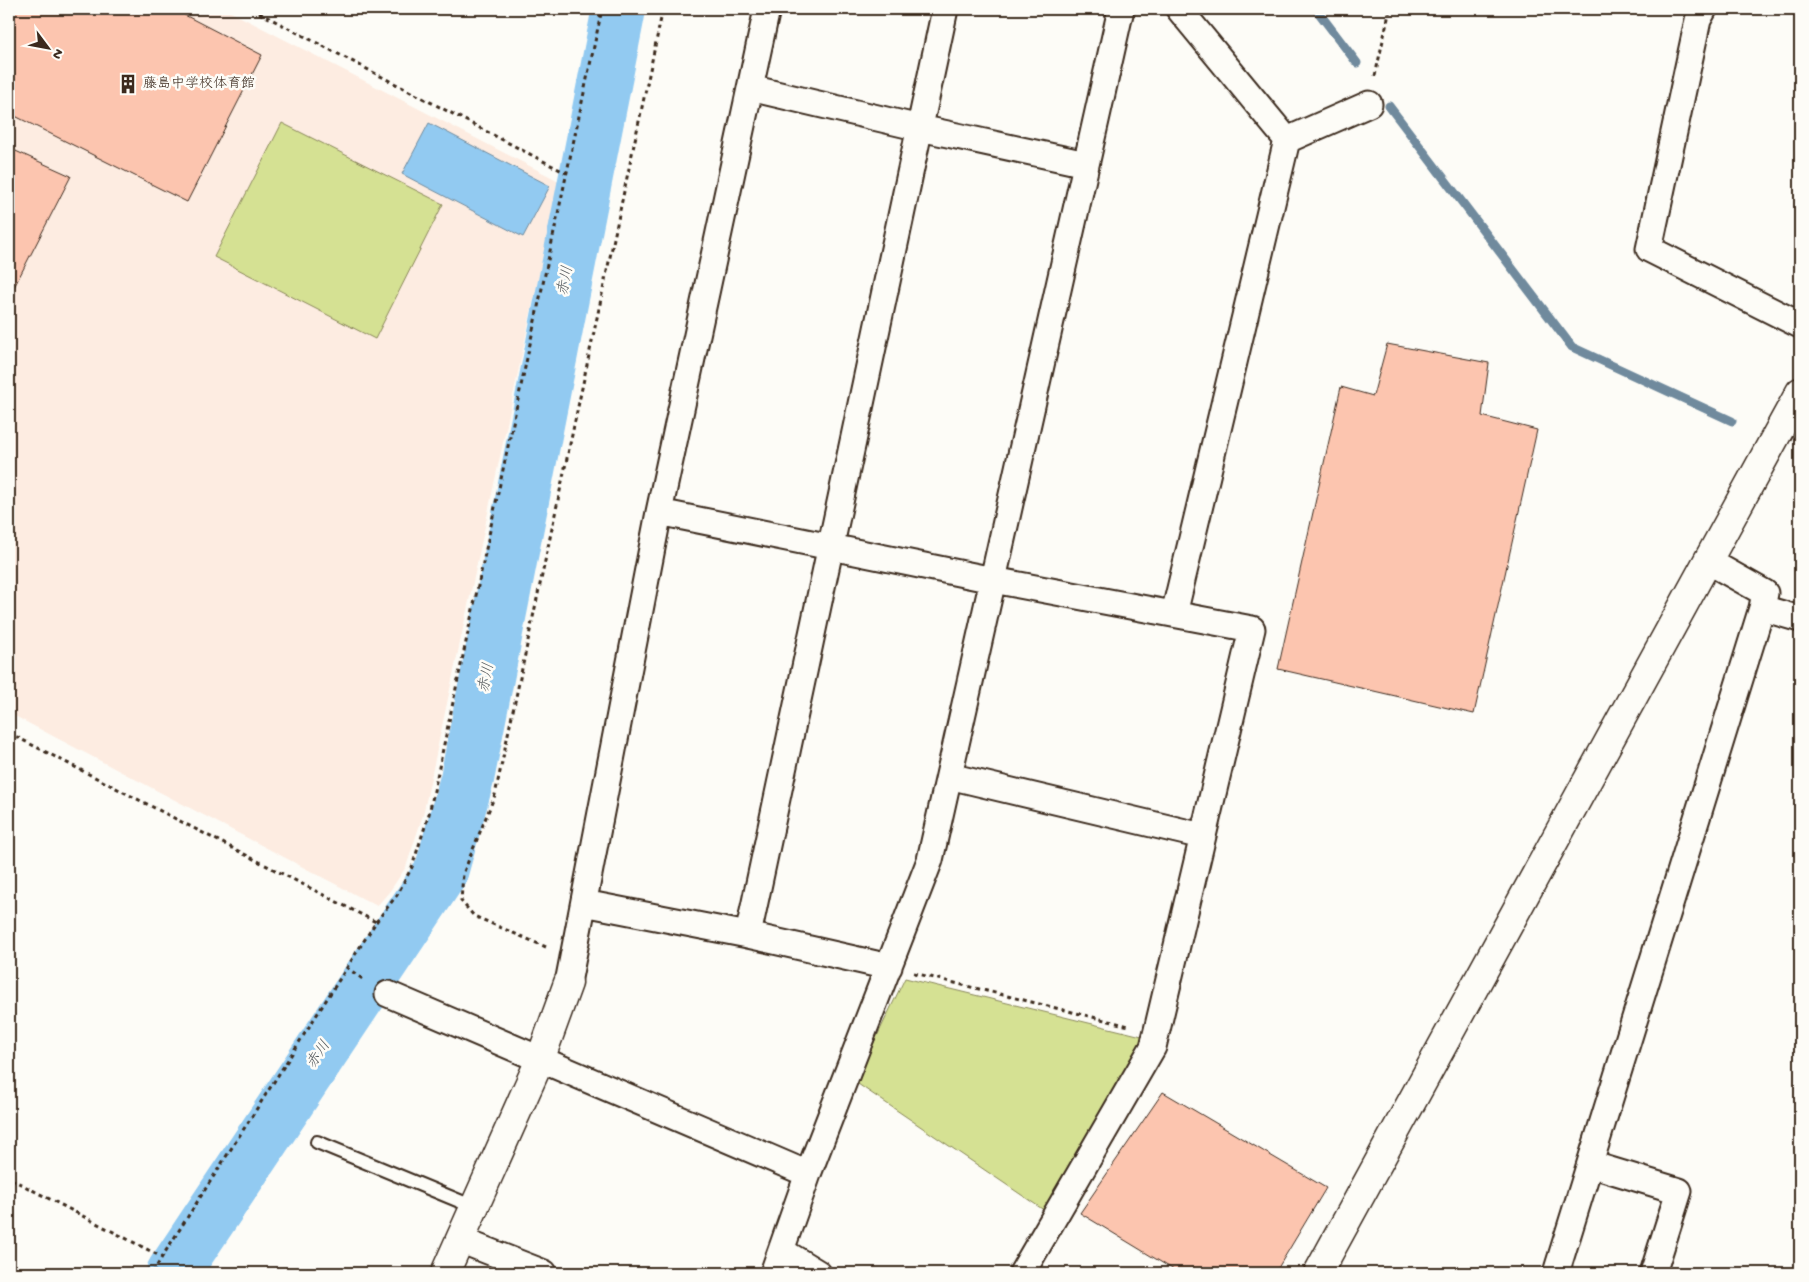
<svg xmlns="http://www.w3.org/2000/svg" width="1809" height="1282" font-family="'Gochi Hand','Klee One',sans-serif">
<rect width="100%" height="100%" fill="#fdfcf7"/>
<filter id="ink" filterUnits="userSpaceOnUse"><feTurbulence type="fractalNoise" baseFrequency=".02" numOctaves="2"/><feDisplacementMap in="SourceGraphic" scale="10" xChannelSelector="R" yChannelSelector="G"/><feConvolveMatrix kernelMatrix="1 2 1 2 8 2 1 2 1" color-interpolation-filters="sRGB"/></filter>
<g filter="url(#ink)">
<path fill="#fdece1" d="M 9,9 L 225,9 L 555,179 L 559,182 L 423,815 L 406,867 L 390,891 L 377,906 L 9,713 Z"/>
<path fill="#d5e193" stroke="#888658" d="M 282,123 L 443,204 L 375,339 L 214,257 Z
M 905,978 L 1150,1038 L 1054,1217 L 855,1082 Z"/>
<path fill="#92caf1" stroke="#6f8a9d" d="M 429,123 L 550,186 L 523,237 L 402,174 Z"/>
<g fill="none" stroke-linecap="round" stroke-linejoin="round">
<path stroke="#6f8a9d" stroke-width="9" d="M 1316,9 L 1357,63
M 1389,106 L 1572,347 L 1732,421"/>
<path stroke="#92caf1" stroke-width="54" d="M 173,1273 L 441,872 L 467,779 L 619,9"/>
</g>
<path fill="#fcc5af" stroke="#3b2a1e" d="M 9,9 L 173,9 L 262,55 L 187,202 L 9,113 Z
M 9,148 L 71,176 L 9,297 Z
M 1387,344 L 1489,363 L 1482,416 L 1537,430 L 1474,714 L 1278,669 L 1341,387 L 1373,396 Z
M 1163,1092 L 1326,1188 L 1275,1273 L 1179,1273 L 1080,1213 Z"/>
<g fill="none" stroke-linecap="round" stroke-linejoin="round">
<defs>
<path id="lane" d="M 317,1142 L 474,1207"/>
<path id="street" d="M 1179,9 L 1287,140
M 1704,9 L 1698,20 L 1649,249 L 1800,325
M 750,88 L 920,128 L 1086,164
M 659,512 L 993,580 L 1252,629 L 1153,1047 L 1022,1273
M 1762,608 L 1800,619
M 1174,614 L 1287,140 L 1369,104
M 949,776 L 1202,836
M 584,903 L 748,935 L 889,967
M 748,935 L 945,9
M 568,983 L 659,512 L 767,9
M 388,994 L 808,1174
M 1590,1164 L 1679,1191 L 1653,1273
M 460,1240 L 544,1273
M 782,1251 L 818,1273
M 773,1273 L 808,1174 L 930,860 L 1121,9
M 1556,1273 L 1762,608 L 1765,593 L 1708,561"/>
<path id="secondary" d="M 445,1273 L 540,1060 L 568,983
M 1318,1273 L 1800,392"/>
</defs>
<use href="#lane" stroke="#3b2a1e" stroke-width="16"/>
<use href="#street" stroke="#3b2a1e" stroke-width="29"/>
<use href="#secondary" stroke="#3b2a1e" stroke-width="31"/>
<path stroke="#3b2a1e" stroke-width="3" stroke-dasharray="4 4" stroke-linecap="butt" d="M 252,9 L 566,173
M 1375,76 L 1390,9
M 9,733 L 376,922 L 162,1257 L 9,1178
M 376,922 L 397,895 L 412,867 L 429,814 L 602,9
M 546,947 L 474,916 L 461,901 L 463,874 L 495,795 L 663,9
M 346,967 L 364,980
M 914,973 L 1129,1026
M 153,1273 L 162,1257"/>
<use href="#lane" stroke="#fdfcf7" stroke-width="12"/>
<use href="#street" stroke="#fdfcf7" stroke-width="25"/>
<use href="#secondary" stroke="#fdfcf7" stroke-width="28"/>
</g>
</g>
<defs>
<symbol id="building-bare" viewBox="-9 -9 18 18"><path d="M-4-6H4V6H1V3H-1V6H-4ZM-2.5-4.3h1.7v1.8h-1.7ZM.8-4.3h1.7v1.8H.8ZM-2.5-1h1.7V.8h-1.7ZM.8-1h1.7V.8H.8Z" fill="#3b2a1e" stroke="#fdfcf7" stroke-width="2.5" paint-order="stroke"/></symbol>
</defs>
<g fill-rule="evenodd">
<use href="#building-bare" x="114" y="70" width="28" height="28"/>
</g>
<g text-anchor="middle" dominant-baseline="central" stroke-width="5" stroke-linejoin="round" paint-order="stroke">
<g font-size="14" fill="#3b2a1e" stroke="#fdfcf7" text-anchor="start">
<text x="143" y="84">藤島中学校体育館</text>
</g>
<g font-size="15" font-style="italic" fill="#555a5d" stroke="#fdfcf7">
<text transform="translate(566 281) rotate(-79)">赤川</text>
<text transform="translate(487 678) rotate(-79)">赤川</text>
<text transform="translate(319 1055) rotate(-56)">赤川</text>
</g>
</g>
<rect width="1809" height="1282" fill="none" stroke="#fdfcf7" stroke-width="30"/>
<rect x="15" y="15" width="1779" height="1252" fill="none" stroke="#3b2a1e" stroke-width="2" filter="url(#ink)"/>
<g transform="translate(48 48) rotate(122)" stroke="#fdfcf7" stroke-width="4" paint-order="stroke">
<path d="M0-4L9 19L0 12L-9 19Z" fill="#3b2a1e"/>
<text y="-8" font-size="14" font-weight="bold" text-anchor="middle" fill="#3b2a1e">N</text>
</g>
</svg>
